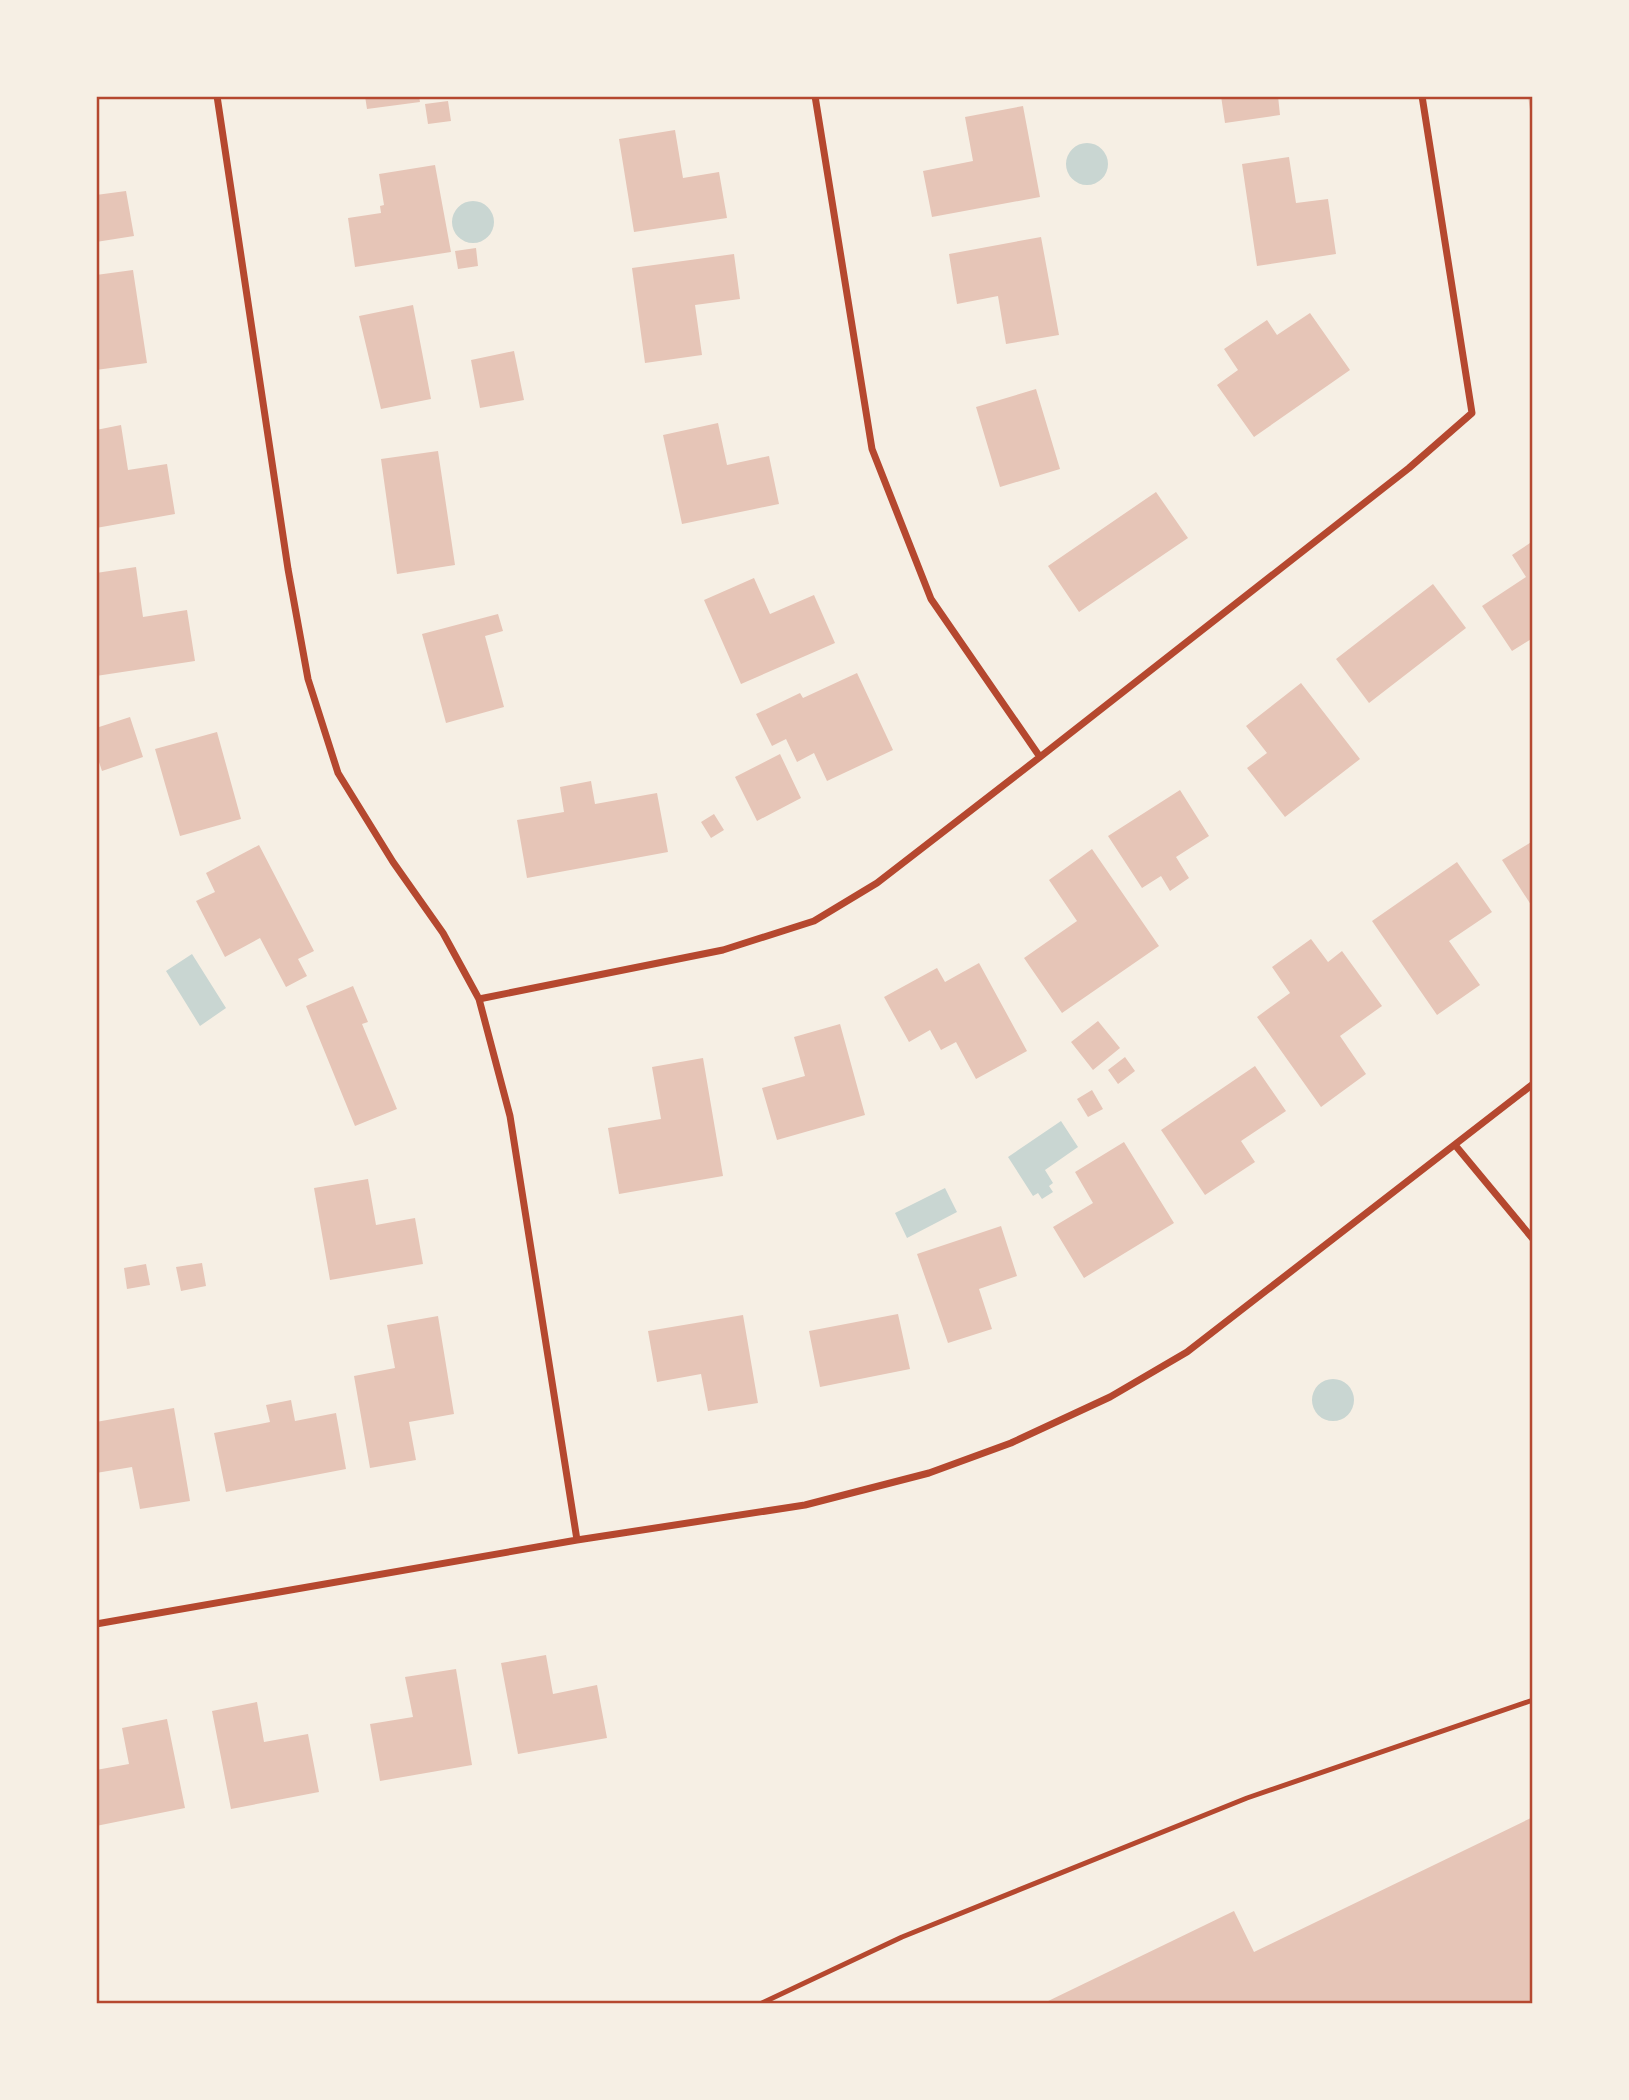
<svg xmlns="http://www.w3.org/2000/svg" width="1629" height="2100" font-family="'Sofia Sans Condensed',sans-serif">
<rect width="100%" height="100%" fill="#f6efe4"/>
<path fill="#c9d6d2" d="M1066 164a21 21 0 1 1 42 0a21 21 0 1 1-42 0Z
M452 222a21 21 0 1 1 42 0a21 21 0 1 1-42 0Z
M 192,954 L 226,1008 L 200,1026 L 166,971 Z
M 1061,1121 L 1078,1147 L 1045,1170 L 1053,1183 L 1049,1186 L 1053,1192 L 1042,1199 L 1038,1193 L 1033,1196 L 1008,1157 Z
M 945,1188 L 957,1212 L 907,1238 L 895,1213 Z
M1312 1400a21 21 0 1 1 42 0a21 21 0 1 1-42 0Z"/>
<path fill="#e6c5b7" d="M 365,96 L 419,96 L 420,102 L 367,109 Z
M 1221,96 L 1278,96 L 1280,115 L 1225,123 Z
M 1528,96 L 1533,96 L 1533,117 L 1531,117 Z
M 448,101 L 451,121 L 428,124 L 425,104 Z
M 1023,106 L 1040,197 L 932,217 L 923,171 L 973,161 L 965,117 Z
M 675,130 L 683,178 L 719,172 L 727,218 L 634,232 L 619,139 Z
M 1289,157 L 1296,203 L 1328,199 L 1336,254 L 1257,266 L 1242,164 Z
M 435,165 L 451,252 L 355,267 L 348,218 L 381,213 L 380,206 L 384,205 L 379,174 Z
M 126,191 L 134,236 L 96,242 L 96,195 Z
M 1041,237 L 1059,335 L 1006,344 L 998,296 L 957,304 L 949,254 Z
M 476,248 L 478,266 L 458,269 L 455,251 Z
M 734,254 L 740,299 L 695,305 L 702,355 L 645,363 L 632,268 Z
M 133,270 L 147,363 L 96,370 L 96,275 Z
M 413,305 L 431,399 L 381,409 L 359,316 Z
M 1310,313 L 1350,370 L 1254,437 L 1217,385 L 1238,370 L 1224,349 L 1267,320 L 1277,335 Z
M 514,351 L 524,400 L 480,408 L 471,360 Z
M 1036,389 L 1060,469 L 1000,487 L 976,407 Z
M 718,423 L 727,465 L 769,456 L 779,504 L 682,524 L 663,435 Z
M 121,425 L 128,470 L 167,464 L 175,514 L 96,528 L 96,430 Z
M 438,451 L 455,565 L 397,574 L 381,459 Z
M 1156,492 L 1188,538 L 1079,612 L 1048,566 Z
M 1533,541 L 1533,638 L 1512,651 L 1482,606 L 1526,577 L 1512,555 Z
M 136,567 L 143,617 L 187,610 L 195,661 L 96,676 L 96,573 Z
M 754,578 L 770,614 L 814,595 L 835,643 L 741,684 L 704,600 Z
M 1433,584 L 1466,628 L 1369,703 L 1336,659 Z
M 498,614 L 503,631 L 485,636 L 504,707 L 446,723 L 422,634 Z
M 857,673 L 893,750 L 827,781 L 814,753 L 797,762 L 786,739 L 772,746 L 756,714 L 800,693 L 803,698 Z
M 1301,683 L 1360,759 L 1285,817 L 1247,768 L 1267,753 L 1246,726 Z
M 130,717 L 143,757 L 102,771 L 96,753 L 96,728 Z
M 217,732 L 241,819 L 180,836 L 155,749 Z
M 780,754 L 801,798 L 757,821 L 735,777 Z
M 591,781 L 595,804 L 657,793 L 668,852 L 527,878 L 517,820 L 564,812 L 560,787 Z
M 1180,790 L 1209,836 L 1176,857 L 1189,878 L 1170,891 L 1161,876 L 1142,888 L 1108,836 Z
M 714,814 L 724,830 L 711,838 L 701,822 Z
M 1533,841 L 1533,908 L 1502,860 Z
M 259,845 L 314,951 L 298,959 L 307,976 L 286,987 L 260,938 L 225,957 L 196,901 L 215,892 L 206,873 Z
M 1092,849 L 1159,946 L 1062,1013 L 1024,958 L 1077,921 L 1049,880 Z
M 1457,862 L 1492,912 L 1449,941 L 1480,985 L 1437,1015 L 1372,921 Z
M 1311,939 L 1328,962 L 1342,951 L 1382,1006 L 1340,1036 L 1366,1074 L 1321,1107 L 1257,1017 L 1290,993 L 1272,967 Z
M 979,963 L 1027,1051 L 976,1079 L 956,1042 L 941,1050 L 930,1030 L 909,1042 L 884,997 L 937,968 L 945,982 Z
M 353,986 L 368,1022 L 362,1024 L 397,1109 L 355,1126 L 306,1006 Z
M 1098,1021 L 1120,1048 L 1093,1070 L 1071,1042 Z
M 840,1024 L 865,1115 L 777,1140 L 762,1088 L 805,1076 L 794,1037 Z
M 1125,1057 L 1135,1071 L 1118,1084 L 1108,1070 Z
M 703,1058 L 723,1176 L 619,1194 L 608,1128 L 661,1119 L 652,1067 Z
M 1255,1066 L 1286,1111 L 1241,1141 L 1255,1162 L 1205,1195 L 1161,1130 Z
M 1092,1090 L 1103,1109 L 1088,1117 L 1077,1099 Z
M 1124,1142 L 1174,1223 L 1084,1278 L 1053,1227 L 1093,1203 L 1075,1172 Z
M 368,1179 L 376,1225 L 415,1218 L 423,1264 L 330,1280 L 314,1188 Z
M 1001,1226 L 1017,1276 L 979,1289 L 992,1329 L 948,1343 L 917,1254 Z
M 202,1263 L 206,1286 L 181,1291 L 176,1267 Z
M 146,1264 L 150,1285 L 127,1289 L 124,1268 Z
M 898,1314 L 910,1369 L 820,1387 L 809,1331 Z
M 743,1315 L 758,1403 L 708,1411 L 701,1374 L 657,1382 L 648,1331 Z
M 438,1316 L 454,1414 L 409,1422 L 416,1460 L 370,1468 L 354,1376 L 395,1368 L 387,1325 Z
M 291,1400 L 295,1421 L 336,1413 L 346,1469 L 226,1492 L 214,1433 L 270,1422 L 266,1405 Z
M 174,1408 L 190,1501 L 140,1509 L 132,1467 L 96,1473 L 96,1422 Z
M 546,1655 L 553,1694 L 597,1685 L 607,1738 L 518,1754 L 501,1663 Z
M 456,1669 L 472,1765 L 380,1781 L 370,1724 L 413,1717 L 405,1677 Z
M 257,1702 L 264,1742 L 308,1734 L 319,1792 L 231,1809 L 212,1711 Z
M 167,1719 L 185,1808 L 96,1826 L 96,1770 L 129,1764 L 122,1728 Z
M 1533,1817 L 1533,2004 L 1042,2004 L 1234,1911 L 1254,1952 Z"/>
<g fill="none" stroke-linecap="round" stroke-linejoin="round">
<path stroke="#b5482f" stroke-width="5" d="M 760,2004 L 902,1937 L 1247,1798 L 1533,1700"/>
<path stroke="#b5482f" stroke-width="7" d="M 217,96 L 288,569 L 308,679 L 338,773 L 393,862 L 443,933 L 479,999 L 510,1116 L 577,1540
M 815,96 L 872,449 L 931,599 L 1040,757
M 479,999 L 723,950 L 814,921 L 877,883 L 1040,757 L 1409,468 L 1472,413 L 1422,96
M 1455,1145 L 1533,1239
M 96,1624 L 577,1540 L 805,1505 L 929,1473 L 1011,1443 L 1110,1397 L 1187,1352 L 1533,1084"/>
</g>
<rect width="1629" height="2100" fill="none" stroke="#f6efe4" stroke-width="196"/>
<rect x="98" y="98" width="1433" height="1904" fill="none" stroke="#b5482f" stroke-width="2.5"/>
</svg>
